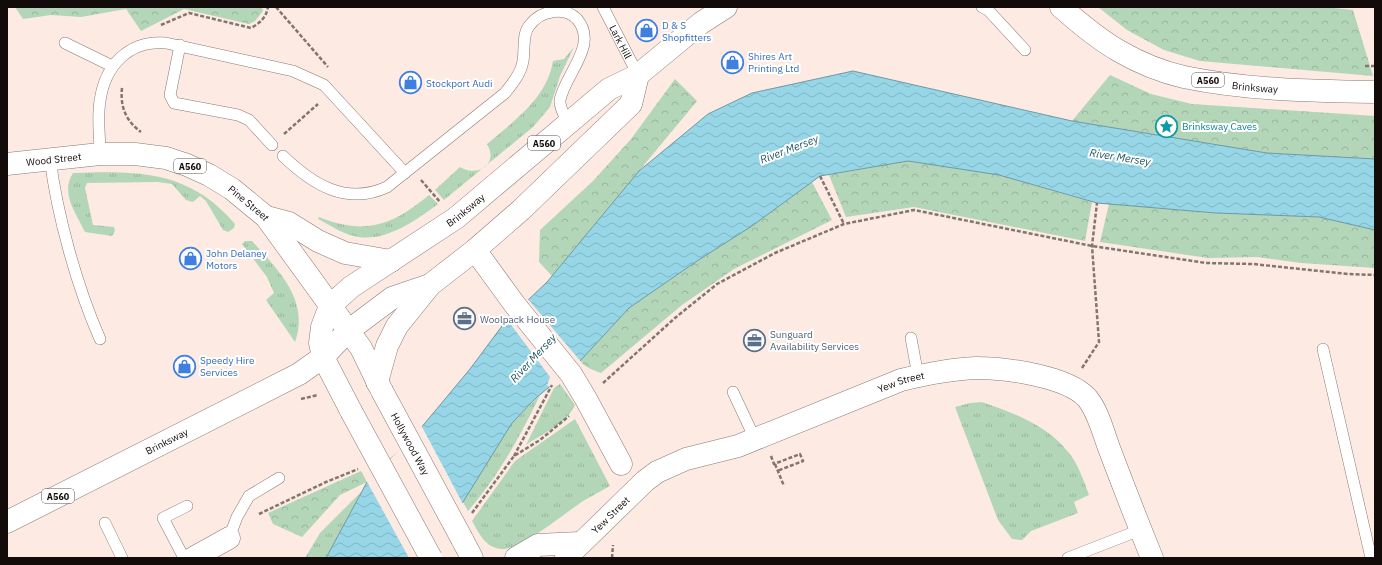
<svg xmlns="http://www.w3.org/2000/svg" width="1382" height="565" font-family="'IBM Plex Sans',sans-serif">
<defs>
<pattern id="grass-tufts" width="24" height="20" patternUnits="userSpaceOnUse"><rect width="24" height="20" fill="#b3d6b8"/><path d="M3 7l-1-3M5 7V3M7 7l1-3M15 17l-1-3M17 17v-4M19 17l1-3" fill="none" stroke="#99b69d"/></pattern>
<pattern id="forest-crowns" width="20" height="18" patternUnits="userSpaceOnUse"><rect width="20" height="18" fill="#b3d6b8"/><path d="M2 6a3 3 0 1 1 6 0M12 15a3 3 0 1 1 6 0" fill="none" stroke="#99b69d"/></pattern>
<pattern id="water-waves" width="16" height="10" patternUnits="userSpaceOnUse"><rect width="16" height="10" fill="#96d6e7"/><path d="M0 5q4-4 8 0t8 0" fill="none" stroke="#80b6c5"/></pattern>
</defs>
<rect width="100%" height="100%" fill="#fdeae2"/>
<path fill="url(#grass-tufts)" d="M 574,47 L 560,76 L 550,107 L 533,127 L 444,200 L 435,190 L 460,167 C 478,178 499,164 487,144 C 514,121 547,98 553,61 L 564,59 Z
M 73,173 C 138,171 189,170 235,224 L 234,228 L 228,232 L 223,230 L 206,201 L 200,196 L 193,202 L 186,200 L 172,184 L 158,182 L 87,183 L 85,188 L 93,225 L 114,227 L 115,231 L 112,236 L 85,232 C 76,213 60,193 73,173 Z
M 429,195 L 438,204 C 416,220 384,244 354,236 C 341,233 330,225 318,219 L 319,217 C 365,236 393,225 429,195 Z
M 245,241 L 252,241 C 278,270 310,300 295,342 L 266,300 L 274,293 L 267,277 L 242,244 Z
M 560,384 L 575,405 C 567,423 542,434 526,445 L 554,388 Z
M 540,395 C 521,435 498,477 468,511 L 463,502 L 512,423 Z
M 982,402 C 1014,413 1047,425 1069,453 C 1078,464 1084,481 1089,495 L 1074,502 L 1078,513 L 1031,531 L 1022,540 L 1012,539 L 998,520 L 955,407 L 970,403 Z
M 575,419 L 610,486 C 601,491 592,496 583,501 C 567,512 520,550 502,549 C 485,548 479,533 472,521 L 515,461 Z
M 362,491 L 326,558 L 305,558 L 320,533 Z"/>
<path fill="url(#forest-crowns)" d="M 15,7 L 262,7 L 263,11 L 255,21 L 249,24 L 184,9 L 141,31 L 126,9 L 81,17 L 51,15 L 23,19 Z
M 1098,7 L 1325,7 L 1353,10 L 1373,76 L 1200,61 L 1164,50 L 1127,30 Z
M 1110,75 L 1151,94 L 1192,104 L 1375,116 L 1375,159 L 1267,153 L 1072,121 Z
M 675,79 L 697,101 L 552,276 L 539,262 L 540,230 L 593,181 L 631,139 Z
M 908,161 L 999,175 L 1092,202 L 1085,241 L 914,207 L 846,217 L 829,175 Z
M 812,182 L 832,220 L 734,269 L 682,305 L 601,373 C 593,370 586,368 580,361 L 629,308 L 697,261 L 752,226 Z
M 1109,204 L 1216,213 L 1319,217 L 1375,230 L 1375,268 L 1301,263 L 1257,257 L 1208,258 L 1100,242 Z
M 361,471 L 367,482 L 340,495 L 302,537 L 273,524 L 268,513 Z"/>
<path fill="url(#water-waves)" stroke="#6e99a4" d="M 853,71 L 1072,121 L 1267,153 L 1375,159 L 1375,230 L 1319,217 L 1216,213 L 1097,203 L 999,175 L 908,161 L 820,176 L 752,226 L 697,261 L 629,308 L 580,361 L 536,398 L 512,423 L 463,502 L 412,558 L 326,558 L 367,482 L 420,429 L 470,369 L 505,322 L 547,282 L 639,171 L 708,114 L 752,93 Z"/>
<path fill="#fdeae2" d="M 527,298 L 582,363 L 552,387 L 547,386 L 550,377 L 506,318 Z
M 421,425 L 463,504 L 415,558 L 409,558 L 366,480 L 391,458 Z"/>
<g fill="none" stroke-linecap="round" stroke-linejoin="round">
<defs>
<g id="lane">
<path id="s1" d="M 603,7 L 638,75"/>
<path d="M 982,7 L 988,10 L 1025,50"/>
<path d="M 65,43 L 112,66"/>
<path d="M 180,45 L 170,95 L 174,103 L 238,115 L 249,120 L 272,145"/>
<path d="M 100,154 C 100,137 97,118 100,101 C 105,65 129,40 166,43 L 293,71 L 324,85 L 405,173"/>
<path d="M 283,156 C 312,184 346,206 387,187 L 505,93 C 513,83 521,73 523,61 C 525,50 522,35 529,26 C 535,18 543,13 552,12 C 561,10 570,12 577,19 C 599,45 565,74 560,100 C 559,107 565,117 568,123"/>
<path d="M 50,158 C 57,215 77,287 100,339"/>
<path d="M 911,338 L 918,376"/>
<path d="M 1323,349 L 1371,558"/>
<path d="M 733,392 L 755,439"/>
<path d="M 105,523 L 122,558"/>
<path d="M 229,538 L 237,517 L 249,496 L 279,478"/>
<path d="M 184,558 L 163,518 L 187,506"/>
<path d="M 1068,558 L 1140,530"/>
</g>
<g id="street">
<path d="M 475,250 L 515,305 L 571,374 L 586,399 L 621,464"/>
<path d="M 193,558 L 229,538"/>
<path d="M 516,558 L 538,545 L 579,543"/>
<path id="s2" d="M 566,558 L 645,481 L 657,472 L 686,459 L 738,446 L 901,380 C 926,374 951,369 976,368 C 1005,368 1067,376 1087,398 C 1098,411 1103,432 1109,448 C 1123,485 1137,521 1152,558"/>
</g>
<g id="primary">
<path id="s3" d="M 1061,7 C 1079,23 1098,39 1119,51 C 1138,62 1162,72 1184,77 C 1246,90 1312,91 1375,92"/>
<path id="s4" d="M 7,164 L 100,154 L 135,154 L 166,158 L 187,165 L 209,175 L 232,189 L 266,217 L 361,348 L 382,391"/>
<path d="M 266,217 L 289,223 L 318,241 L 345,253 L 391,261"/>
<path d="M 377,382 L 387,346 L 397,326 L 430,285"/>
<path id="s5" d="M 351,411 L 323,357 L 320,343 L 322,327 L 330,306 L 351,287 L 456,218 L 609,89 L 638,75 L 701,23 L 726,7"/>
<path id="s6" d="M 7,522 L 299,374 L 323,357 L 348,331 L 392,298 L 430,285 L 475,250 L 521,210 L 631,104 L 638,75"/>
<path d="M 462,539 L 472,558"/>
</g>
</defs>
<use href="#lane" stroke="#8a7972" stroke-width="12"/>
<use href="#street" stroke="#8a7972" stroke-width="23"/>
<use href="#primary" stroke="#8a7972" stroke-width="23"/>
<path stroke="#827570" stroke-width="2.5" stroke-dasharray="4 2" stroke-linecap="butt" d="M 276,7 L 328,67
M 161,25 L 189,13 L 251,28 C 260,23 266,18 268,7
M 1365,66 L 1375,66
M 122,88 C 120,107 126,121 141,132
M 284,134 L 318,104
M 820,176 L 844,224
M 421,180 L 440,202
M 1082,368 L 1099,342 L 1092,246 L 1097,203
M 603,383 L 675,318 L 717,284 L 775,253 L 844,224 L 914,210 L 1092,246 L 1206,263 L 1253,264 L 1348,274 L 1375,275
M 301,399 L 318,395
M 514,456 L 552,385
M 771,456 L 774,464 L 800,454 L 803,461 L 777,471
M 775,464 L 784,486
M 472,513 L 514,456 L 540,440 L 569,416
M 259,514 L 326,482 L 358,469
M 612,558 L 613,545"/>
<use href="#lane" stroke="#fff" stroke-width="11"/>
<use href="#street" stroke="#fff" stroke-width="22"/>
<use href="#primary" stroke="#fff" stroke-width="22"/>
<defs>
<g id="primary-bridge">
<path id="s7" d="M 382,391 L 462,539"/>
<path d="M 351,411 L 431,558"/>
</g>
</defs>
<use href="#primary-bridge" stroke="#8a7972" stroke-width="23" stroke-linecap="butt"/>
<use href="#primary-bridge" stroke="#fff" stroke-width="22"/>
</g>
<defs>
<symbol id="shop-ring" viewBox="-11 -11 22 22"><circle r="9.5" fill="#fff" stroke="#3f7fe0" stroke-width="1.5"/><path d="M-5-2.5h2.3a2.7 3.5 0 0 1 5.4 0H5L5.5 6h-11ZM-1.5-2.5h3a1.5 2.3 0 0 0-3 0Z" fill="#3f7fe0"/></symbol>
<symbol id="sight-ring" viewBox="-11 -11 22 22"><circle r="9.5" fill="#fff" stroke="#0f9aa8" stroke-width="1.5"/><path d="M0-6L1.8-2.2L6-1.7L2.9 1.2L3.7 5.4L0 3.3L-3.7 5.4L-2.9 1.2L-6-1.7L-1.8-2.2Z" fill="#0f9aa8"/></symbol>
<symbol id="office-ring" viewBox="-11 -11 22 22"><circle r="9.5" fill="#fff" stroke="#5c6f8a" stroke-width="1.5"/><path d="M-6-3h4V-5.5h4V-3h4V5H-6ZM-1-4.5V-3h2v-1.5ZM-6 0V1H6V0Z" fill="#5c6f8a"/></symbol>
</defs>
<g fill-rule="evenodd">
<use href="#shop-ring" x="634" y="18" width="25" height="25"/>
<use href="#shop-ring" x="720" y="50" width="25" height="25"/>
<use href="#shop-ring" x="398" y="70" width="25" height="25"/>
<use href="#sight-ring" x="1154" y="114" width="25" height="25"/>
<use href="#shop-ring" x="178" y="246" width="25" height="25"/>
<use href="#office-ring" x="452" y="306" width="25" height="25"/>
<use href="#office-ring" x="742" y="328" width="25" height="25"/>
<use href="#shop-ring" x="172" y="354" width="25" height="25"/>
</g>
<g text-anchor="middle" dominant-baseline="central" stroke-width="4" stroke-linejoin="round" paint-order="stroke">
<g fill="#fff" stroke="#595453" stroke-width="1">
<rect x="1192" y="73" width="32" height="14" rx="3"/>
<rect x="528" y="136" width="32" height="14" rx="3"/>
<rect x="174" y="159" width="32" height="14" rx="3"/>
<rect x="42" y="489" width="32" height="14" rx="3"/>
</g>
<g font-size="9" font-weight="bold" fill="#120b09">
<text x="1208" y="80">A560</text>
<text x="544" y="143">A560</text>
<text x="190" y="166">A560</text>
<text x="58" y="496">A560</text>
</g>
<g font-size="10" fill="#366cbe" stroke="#fff" text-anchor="start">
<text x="662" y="25">D &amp; S<tspan x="662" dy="12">Shopfitters</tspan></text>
<text x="748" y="56">Shires Art<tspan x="748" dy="12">Printing Ltd</tspan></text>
<text x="426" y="83">Stockport Audi</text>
<text x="206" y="253">John Delaney<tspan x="206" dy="12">Motors</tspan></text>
<text x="200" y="360">Speedy Hire<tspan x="200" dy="12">Services</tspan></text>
</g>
<g font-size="10" fill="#120b09" stroke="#fff">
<text stroke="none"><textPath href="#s1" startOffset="39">Lark Hill</textPath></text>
<text stroke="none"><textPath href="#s3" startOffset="215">Brinksway</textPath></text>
<text stroke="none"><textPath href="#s4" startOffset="47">Wood Street</textPath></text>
<text stroke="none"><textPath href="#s4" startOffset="255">Pine Street</textPath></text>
<text stroke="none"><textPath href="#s5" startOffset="280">Brinksway</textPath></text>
<text stroke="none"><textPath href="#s2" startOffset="386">Yew Street</textPath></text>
<text stroke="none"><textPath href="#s6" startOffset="179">Brinksway</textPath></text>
<text stroke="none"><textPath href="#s7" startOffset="60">Hollywood Way</textPath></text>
<text stroke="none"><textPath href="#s2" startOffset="62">Yew Street</textPath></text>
</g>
<g font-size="10" fill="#0d838f" stroke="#fff" text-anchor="start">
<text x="1182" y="126">Brinksway Caves</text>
</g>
<g font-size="10" fill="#4e5e75" stroke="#fff" text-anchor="start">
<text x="480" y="319">Woolpack House</text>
<text x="770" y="334">Sunguard<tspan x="770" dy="12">Availability Services</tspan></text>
</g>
<g font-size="11" font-style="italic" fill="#1f5461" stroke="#fff">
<text transform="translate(789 149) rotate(-21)">River Mersey</text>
<text transform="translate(1120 157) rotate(9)">River Mersey</text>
<text transform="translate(533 358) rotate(-47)">River Mersey</text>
</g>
</g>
<rect width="1382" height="565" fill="none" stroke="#120b09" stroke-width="16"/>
</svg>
